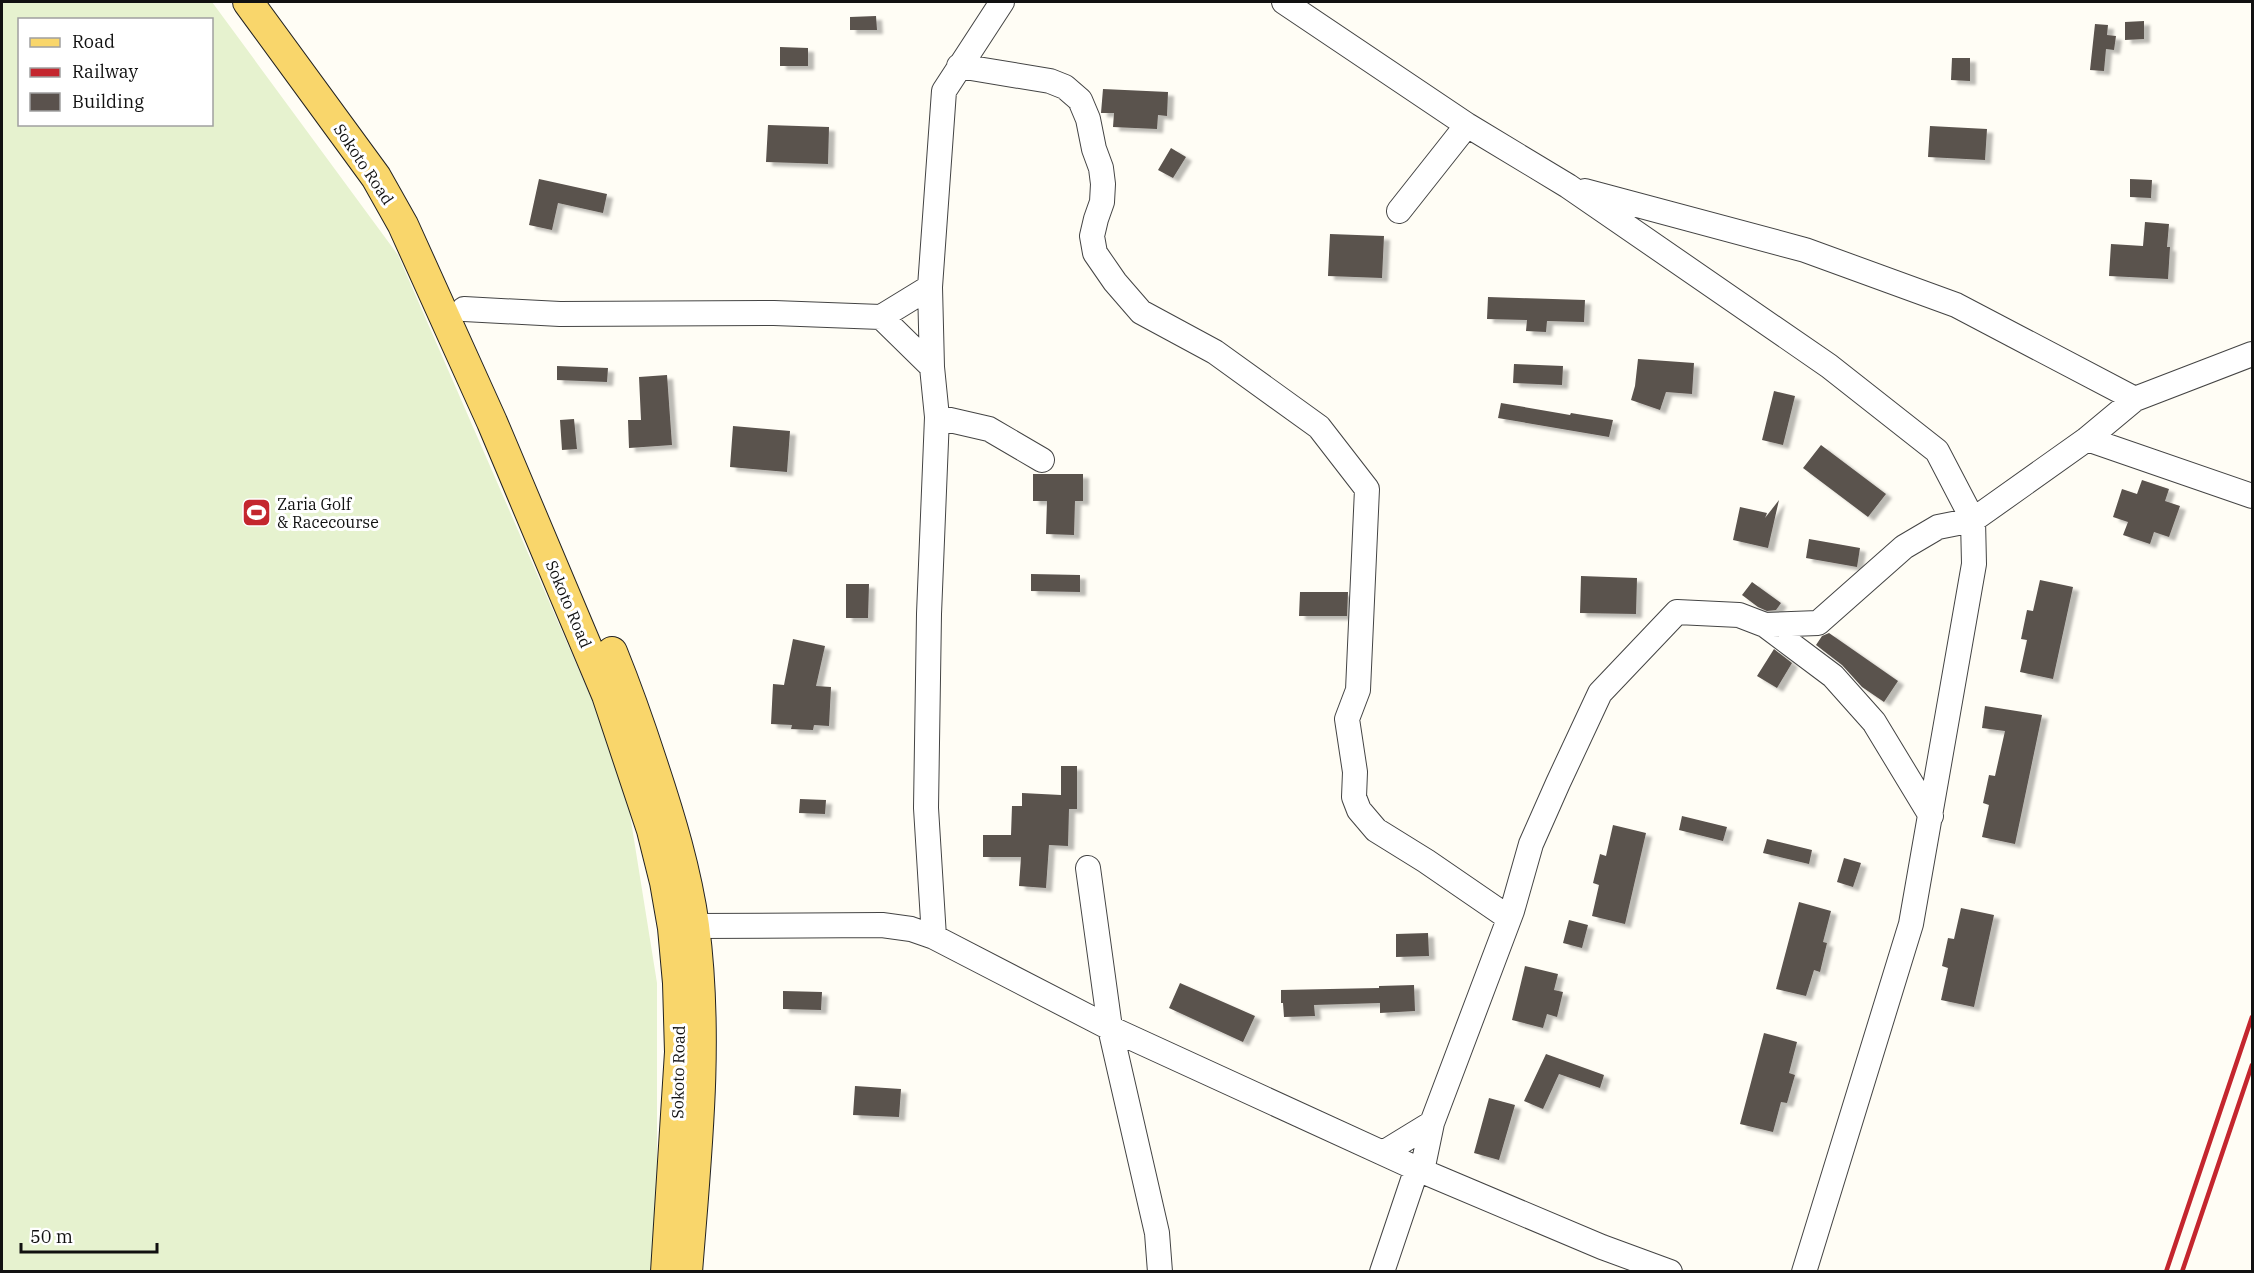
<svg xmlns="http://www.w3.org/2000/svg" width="2254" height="1273" font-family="'IBM Plex Serif',serif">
<defs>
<filter id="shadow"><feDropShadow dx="6" dy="4" stdDeviation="1.5" flood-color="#0004"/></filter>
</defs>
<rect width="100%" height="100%" fill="#fffdf5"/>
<path fill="#e6f2cf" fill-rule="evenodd" d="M 2,2 L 212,2 L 398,255 L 623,771 L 657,983 L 657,1237 L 653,1271 L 2,1272 ZM 20,20 L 212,20 L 212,124 L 20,124 Z"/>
<path fill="#5a524d" filter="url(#shadow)" d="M 876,16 L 877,30 L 850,30 L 850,17 Z
M 2144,21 L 2144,39 L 2125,40 L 2125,22 Z
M 2095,24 L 2108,25 L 2107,35 L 2116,36 L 2114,50 L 2106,49 L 2104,71 L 2090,70 Z
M 780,47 L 808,48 L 808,66 L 780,66 Z
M 1952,58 L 1970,58 L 1970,81 L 1951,80 Z
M 1103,89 L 1168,92 L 1167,116 L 1158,115 L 1157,129 L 1113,127 L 1114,113 L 1101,113 Z
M 768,125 L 829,127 L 828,164 L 766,162 Z
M 1930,126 L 1987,129 L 1985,160 L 1928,157 Z
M 1171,148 L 1186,157 L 1173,178 L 1158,170 Z
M 539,179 L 607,194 L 603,213 L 558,203 L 552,230 L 529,225 Z
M 2130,179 L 2152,180 L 2151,198 L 2130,197 Z
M 2145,222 L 2169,224 L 2167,247 L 2170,247 L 2168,279 L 2109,276 L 2111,244 L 2143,246 Z
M 1330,234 L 1384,236 L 1382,278 L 1328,276 Z
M 1488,297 L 1585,300 L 1584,322 L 1547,321 L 1546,332 L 1526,331 L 1527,320 L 1487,319 Z
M 1638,359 L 1694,363 L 1692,394 L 1666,392 L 1660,410 L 1631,400 L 1635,386 Z
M 1514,364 L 1563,366 L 1562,385 L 1513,383 Z
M 557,366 L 608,368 L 607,382 L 557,380 Z
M 667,375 L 672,445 L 629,448 L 628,420 L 641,420 L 639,377 Z
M 1774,391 L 1795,396 L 1783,445 L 1762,440 Z
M 1501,403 L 1570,415 L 1571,413 L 1613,420 L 1609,437 L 1498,418 Z
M 574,419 L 577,449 L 562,450 L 560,420 Z
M 733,426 L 790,431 L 787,472 L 730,467 Z
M 1821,445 L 1886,494 L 1868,517 L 1803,468 Z
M 1033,474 L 1083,474 L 1083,501 L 1075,501 L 1074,535 L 1046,534 L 1047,501 L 1033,501 Z
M 2142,480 L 2169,489 L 2165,501 L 2180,506 L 2169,537 L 2154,532 L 2150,544 L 2123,535 L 2128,522 L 2113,517 L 2122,489 L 2137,494 Z
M 1779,500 L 1768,548 L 1733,540 L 1740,507 L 1767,513 L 1765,518 Z
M 1809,539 L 1860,548 L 1857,567 L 1806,558 Z
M 1031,574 L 1080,575 L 1080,592 L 1031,591 Z
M 1581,576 L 1637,578 L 1636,614 L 1580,613 Z
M 2040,580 L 2073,587 L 2053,679 L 2020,672 L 2027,640 L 2021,639 L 2027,610 L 2033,611 Z
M 1752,582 L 1781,603 L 1776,610 L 1767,611 L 1758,607 L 1742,595 Z
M 846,584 L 869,584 L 868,618 L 846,618 Z
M 1300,592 L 1348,592 L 1347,616 L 1299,616 Z
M 1829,633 L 1898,681 L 1884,702 L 1862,687 L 1842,665 L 1816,645 L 1822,636 Z
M 793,639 L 825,646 L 816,686 L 831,687 L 829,726 L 814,725 L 813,730 L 791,729 L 792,725 L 771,724 L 773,684 L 784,685 Z
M 1774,649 L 1792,663 L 1777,688 L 1757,676 Z
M 1985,706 L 2042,715 L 2015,844 L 1982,837 L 1989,805 L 1983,803 L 1989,775 L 1995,776 L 2005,731 L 1982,728 Z
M 1061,766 L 1077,766 L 1077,809 L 1069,809 L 1068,846 L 1049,845 L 1046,888 L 1019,886 L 1021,857 L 983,857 L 983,835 L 1011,835 L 1012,806 L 1022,806 L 1022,793 L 1061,795 Z
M 800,799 L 826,800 L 825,814 L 799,813 Z
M 1682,816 L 1727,827 L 1723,841 L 1679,830 Z
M 1613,825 L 1646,833 L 1625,924 L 1592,916 L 1599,885 L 1593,883 L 1600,854 L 1606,856 Z
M 1767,839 L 1812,850 L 1809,864 L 1763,853 Z
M 1844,858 L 1861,863 L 1853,887 L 1837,882 Z
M 1799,902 L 1831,911 L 1823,942 L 1827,943 L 1820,972 L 1814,970 L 1806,996 L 1776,989 Z
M 1961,908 L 1994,915 L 1974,1007 L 1941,1000 L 1948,968 L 1942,966 L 1948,938 L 1954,939 Z
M 1569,920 L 1588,925 L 1582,948 L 1563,943 Z
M 1428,933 L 1429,956 L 1396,957 L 1396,934 Z
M 1525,966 L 1558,974 L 1554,990 L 1563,992 L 1557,1017 L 1547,1014 L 1543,1028 L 1512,1020 Z
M 1180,983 L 1255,1016 L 1243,1042 L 1169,1008 Z
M 1414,985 L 1415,1011 L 1380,1013 L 1380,1003 L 1314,1005 L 1315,1016 L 1284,1017 L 1283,1003 L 1281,1003 L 1281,990 L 1379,988 L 1379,986 Z
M 783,991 L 822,992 L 821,1010 L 783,1009 Z
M 1764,1033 L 1797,1042 L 1789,1073 L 1795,1075 L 1787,1103 L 1781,1102 L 1773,1132 L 1740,1124 Z
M 1546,1054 L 1604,1075 L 1600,1088 L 1559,1074 L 1543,1109 L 1524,1101 Z
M 855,1086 L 901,1089 L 899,1117 L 853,1115 Z
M 1489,1098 L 1515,1105 L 1499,1160 L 1474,1153 Z"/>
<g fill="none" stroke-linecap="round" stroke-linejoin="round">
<defs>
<path id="minor" d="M 1284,2 L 1467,125 L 1568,186 L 1829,366 L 1937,451 L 1973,520 L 1974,564 L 1911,924 L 1804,1272
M 959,66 L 1050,81 L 1065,87 L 1080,100 L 1088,119 L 1094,149 L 1101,168 L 1103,184 L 1102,202 L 1096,219 L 1092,236 L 1095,253 L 1115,282 L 1141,312 L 1215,352 L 1319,427 L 1367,489 L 1358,690 L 1347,719 L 1355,772 L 1354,797 L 1359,810 L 1376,830 L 1426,861 L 1509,918
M 1585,191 L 1805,250 L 1956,305 L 2135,399 L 2252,354
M 1399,211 L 1467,125
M 464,309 L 560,314 L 774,313 L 881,317 L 930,287
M 881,317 L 932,367
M 937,417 L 989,429 L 1042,460
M 2087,439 L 2252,496
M 1765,625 L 1818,623 L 1904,547 L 1938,527 L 1973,520 L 2087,439 L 2135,399
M 1088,868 L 1110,1028 L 1157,1233 L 1160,1272
M 694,926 L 882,925 L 911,929 L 934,937 L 1110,1028 L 1422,1171 L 1602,1247 L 1670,1272
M 934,937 L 926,808 L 929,614 L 937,417 L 932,367 L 930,287 L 944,91 L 1002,2
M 1383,1153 L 1432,1123
M 1422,1171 L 1432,1123 L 1512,911 L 1531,844 L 1558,783 L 1600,693 L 1677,612 L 1739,615 L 1765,625 L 1833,676 L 1874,722 L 1931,816
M 1382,1272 L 1417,1168"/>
<path id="major" d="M 248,2 L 376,177 L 403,225 L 492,422 L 607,695 L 652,830 L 665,882 L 673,928 L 678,983 L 680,1052 L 666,1272
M 612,652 C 627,689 640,726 652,763 C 670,817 686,870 694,926 C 709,1041 696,1157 687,1272"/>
</defs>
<use href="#minor" stroke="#444" stroke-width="26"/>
<use href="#major" stroke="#222" stroke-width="32"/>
<use href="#minor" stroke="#fff" stroke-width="24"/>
<use href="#major" stroke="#f9d66b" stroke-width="30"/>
<path stroke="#c4262e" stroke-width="4.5" d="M 2166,1272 L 2252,1017
M 2182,1272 L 2252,1065"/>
</g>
<defs>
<symbol id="stadium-square" viewBox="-11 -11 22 22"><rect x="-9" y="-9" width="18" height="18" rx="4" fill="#c4262e" stroke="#fff"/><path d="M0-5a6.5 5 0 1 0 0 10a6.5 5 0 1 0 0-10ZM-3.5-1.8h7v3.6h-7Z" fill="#fff"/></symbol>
</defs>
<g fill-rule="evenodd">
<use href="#stadium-square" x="240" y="496" width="33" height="33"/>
</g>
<g text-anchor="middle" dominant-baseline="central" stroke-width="6" stroke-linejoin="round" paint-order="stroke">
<g font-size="16" fill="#111" stroke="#fff">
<text transform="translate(364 164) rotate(56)">Sokoto Road</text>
<text transform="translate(569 604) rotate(67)">Sokoto Road</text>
<text transform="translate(678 1072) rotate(-89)">Sokoto Road</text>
</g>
<g font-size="16" fill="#111" stroke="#fff" text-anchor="start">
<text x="277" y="504">Zaria Golf<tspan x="277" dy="18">&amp; Racecourse</tspan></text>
</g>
</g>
<rect width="2254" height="1273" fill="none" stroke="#111111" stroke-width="6"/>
<rect x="18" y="18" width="195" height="108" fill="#ffffff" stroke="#a0a0a0" stroke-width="1.5"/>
<rect x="30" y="38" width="30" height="9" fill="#f9d66b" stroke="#a0a0a0" stroke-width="1.5"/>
<text x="72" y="48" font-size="18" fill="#111111">Road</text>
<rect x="30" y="68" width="30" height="9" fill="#c4262e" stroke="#a0a0a0" stroke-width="1.5"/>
<text x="72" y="78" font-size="18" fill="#111111">Railway</text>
<rect x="30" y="93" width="30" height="18" fill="#5a524d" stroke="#a0a0a0" stroke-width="1.5"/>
<text x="72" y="108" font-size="18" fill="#111111">Building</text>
<path d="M21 1243v9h136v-9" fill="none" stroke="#111111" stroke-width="3"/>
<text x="30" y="1243" font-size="18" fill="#111111" stroke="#ffffff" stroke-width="4.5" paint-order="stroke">50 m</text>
</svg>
